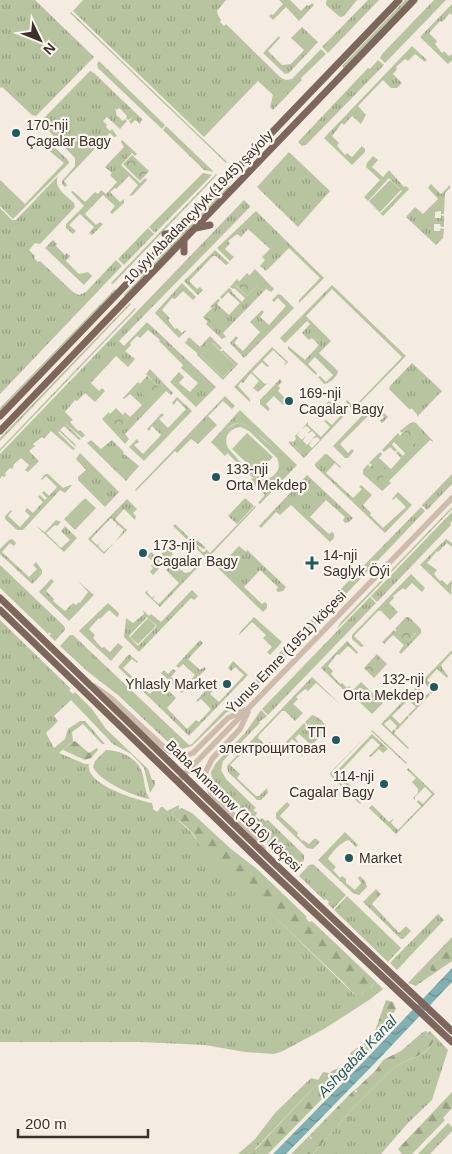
<svg xmlns="http://www.w3.org/2000/svg" width="452" height="1154" font-family="Arial,sans-serif">
<defs>
<pattern id="grass-tufts" width="24" height="20" patternUnits="userSpaceOnUse" patternTransform="scale(1.25)"><rect width="24" height="20" fill="#b8c4a0"/><path d="M3 7l-1-3M5 7V3M7 7l1-3M15 17l-1-3M17 17v-4M19 17l1-3" fill="none" stroke="#97a083"/></pattern>
<pattern id="forest-firs" width="22" height="20" patternUnits="userSpaceOnUse" patternTransform="scale(1.25)"><rect width="22" height="20" fill="#b8c4a0"/><path d="M5 1l3.5 6h-7zM16 11l3.5 6h-7z" fill="#97a083"/></pattern>
<pattern id="park-crowns" width="20" height="18" patternUnits="userSpaceOnUse" patternTransform="scale(1.25)"><rect width="20" height="18" fill="#b8c4a0"/><path d="M2 6a3 3 0 1 1 6 0M12 15a3 3 0 1 1 6 0" fill="none" stroke="#97a083"/></pattern>
<pattern id="water-waves" width="16" height="10" patternUnits="userSpaceOnUse" patternTransform="scale(1.25)"><rect width="16" height="10" fill="#7fb0b2"/><path d="M0 5q4-4 8 0t8 0" fill="none" stroke="#699091"/></pattern>
</defs>
<rect width="100%" height="100%" fill="#f4ebe1"/>
<path fill="url(#grass-tufts)" fill-rule="evenodd" d="M 0,0 L 35,0 L 94,57 L 36,116 L 32,115 L 2,87 L 0,88 Z
M 83,0 L 226,0 L 217,11 L 218,15 L 221,20 L 220,22 L 224,26 L 226,24 L 281,78 L 286,80 L 292,79 L 321,49 L 326,54 L 301,78 L 302,80 L 273,110 L 270,107 L 273,95 L 258,81 L 204,137 L 73,11 Z
M 279,0 L 290,0 L 301,11 L 307,5 L 309,6 L 312,3 L 314,5 L 299,21 L 286,7 L 273,20 L 269,16 L 271,14 L 273,15 L 283,4 Z
M 327,0 L 357,0 L 344,16 L 340,17 L 326,5 L 326,2 Z
M 368,0 L 379,0 L 328,53 L 322,47 Z
M 405,0 L 410,0 L 344,69 L 342,66 Z
M 434,0 L 446,0 L 385,63 L 380,58 L 383,53 Z
M 452,4 L 452,15 L 450,13 L 442,22 L 440,21 L 429,33 L 437,41 L 435,44 L 442,53 L 444,51 L 449,56 L 452,54 L 452,60 L 448,64 L 420,37 Z
M 71,12 L 227,162 L 226,163 L 70,13 Z
M 302,27 L 318,42 L 289,73 L 285,74 L 263,53 L 279,36 L 280,38 L 268,51 L 282,65 L 291,64 L 304,50 L 291,38 Z
M 412,46 L 427,60 L 425,62 L 415,54 L 408,61 L 405,59 L 396,67 L 397,69 L 393,74 L 402,83 L 397,88 L 391,88 L 383,80 L 358,106 L 366,115 L 361,124 L 352,116 L 344,125 L 342,123 L 332,136 L 339,143 L 337,146 L 345,155 L 347,153 L 352,157 L 362,146 L 365,149 L 365,152 L 352,165 L 324,138 Z
M 378,60 L 384,65 L 306,145 L 302,146 L 298,142 L 368,68 L 370,69 Z
M 99,61 L 165,125 L 162,129 L 98,68 L 97,64 Z
M 90,71 L 94,73 L 142,119 L 140,124 L 135,120 L 131,124 L 129,121 L 133,117 L 128,120 L 126,118 L 127,116 C 124,113 123,111 119,108 L 117,110 L 115,108 C 118,117 114,113 123,121 L 125,119 L 127,121 L 120,129 L 107,117 L 103,121 L 107,125 L 106,127 L 110,131 L 112,129 L 117,136 L 114,137 L 110,133 L 64,181 L 67,185 L 65,187 L 62,184 L 62,181 L 75,166 L 75,158 L 40,122 Z
M 166,126 L 214,172 L 204,170 L 163,130 Z
M 122,140 L 137,154 L 135,156 L 132,153 L 121,165 L 140,183 L 145,178 L 147,180 L 133,195 L 129,196 L 138,185 L 129,176 L 116,189 L 115,188 L 110,192 L 120,202 L 124,199 L 124,203 L 112,214 L 110,212 L 115,206 L 103,195 L 85,214 L 96,225 L 100,222 L 103,224 L 92,235 L 89,233 L 94,227 L 80,214 L 69,225 L 76,231 L 73,234 L 66,228 L 66,224 L 84,206 L 71,192 L 73,191 L 85,202 L 95,192 L 98,194 L 101,190 L 106,194 L 117,182 L 110,175 L 112,173 L 105,167 L 124,147 L 121,142 Z
M 51,146 L 53,146 L 68,160 L 69,163 L 13,219 L 0,206 L 0,180 L 25,204 L 64,163 L 47,149 Z
M 289,152 L 330,191 L 298,227 L 257,187 Z
M 373,156 L 378,160 L 372,167 L 383,177 L 389,170 L 404,187 L 406,186 L 409,189 L 383,216 L 364,197 L 380,180 L 366,167 L 367,163 ZM 389,178 L 402,191 L 381,213 L 368,201 Z
M 203,173 L 212,175 L 155,233 L 149,227 Z
M 216,174 L 217,175 L 113,284 L 111,283 Z
M 58,176 C 53,188 66,195 74,203 L 75,207 L 40,244 L 35,243 L 29,250 L 35,256 L 34,258 L 38,262 L 40,261 L 73,292 L 79,295 L 86,292 L 116,260 L 122,266 L 0,394 L 0,208 L 12,220 L 16,220 Z
M 431,184 L 441,194 L 450,185 L 450,188 L 445,193 L 444,214 L 441,214 L 441,211 L 435,212 L 435,218 L 441,218 L 441,215 L 444,216 L 444,227 L 441,227 L 440,224 L 434,224 L 434,231 L 440,231 L 441,228 L 444,229 L 443,238 L 436,245 L 406,217 L 415,207 L 423,214 L 438,199 L 428,188 Z
M 228,185 L 231,187 L 125,296 L 124,295 Z
M 244,200 L 250,206 L 249,208 L 119,341 L 124,346 L 147,322 L 216,387 L 196,407 L 170,382 L 179,372 L 184,377 L 179,383 L 190,392 L 198,383 L 181,368 L 183,365 L 159,341 L 160,340 L 148,330 L 140,338 L 137,336 L 130,343 L 131,345 L 125,351 L 135,359 L 128,367 L 116,356 L 91,383 L 99,391 L 102,388 L 105,391 L 95,402 L 85,393 L 77,401 L 75,400 L 65,412 L 73,420 L 70,422 L 78,431 L 80,430 L 85,435 L 82,438 L 63,421 L 81,439 L 79,440 L 64,426 L 60,430 L 75,444 L 76,447 L 59,431 L 58,432 L 75,449 L 73,450 L 51,431 L 44,439 L 42,437 L 33,444 L 35,446 L 29,451 L 39,461 L 28,472 L 25,470 L 29,465 L 21,458 L 13,465 L 14,466 L 12,469 L 10,468 L 5,473 L 6,475 L 4,477 L 2,476 L 0,479 L 0,454 Z
M 256,211 L 324,278 L 299,303 L 299,300 L 320,278 L 289,248 L 266,271 L 260,266 L 265,260 L 262,257 L 270,249 L 248,229 L 241,237 L 237,234 L 228,241 L 230,243 L 225,249 L 234,257 L 230,261 L 217,248 Z
M 148,228 L 154,234 L 124,265 L 118,259 Z
M 53,240 L 57,244 L 56,246 L 65,255 L 67,253 L 70,256 L 66,261 L 79,274 L 88,272 L 92,276 L 84,285 L 45,248 Z
M 215,250 L 229,263 L 226,265 L 216,256 L 213,256 L 189,281 L 197,289 L 200,287 L 203,290 L 198,295 L 184,281 Z
M 255,269 L 274,289 L 271,292 L 266,289 L 223,333 L 226,337 L 222,339 L 206,324 L 208,321 L 215,328 L 214,306 L 211,308 L 210,307 L 218,299 L 220,300 L 217,304 L 229,315 L 240,303 L 228,292 L 222,299 L 220,297 L 229,288 L 232,290 L 231,291 L 242,302 L 245,298 L 234,288 L 233,289 L 230,287 L 237,279 L 240,282 L 236,286 L 247,296 L 258,285 L 249,276 Z
M 182,283 L 196,297 L 193,300 L 183,291 L 175,299 L 172,298 L 162,310 L 170,318 L 168,320 L 175,329 L 177,328 L 182,333 L 185,330 L 186,331 L 179,338 L 155,313 Z
M 332,285 L 406,356 L 354,409 L 349,407 L 346,402 L 347,400 L 352,405 L 356,405 L 402,357 L 332,289 L 306,316 L 331,341 L 319,353 L 338,371 C 338,376 329,384 324,384 L 318,377 L 320,376 L 326,382 L 333,375 L 315,357 L 308,364 L 317,373 L 316,375 L 288,349 L 288,346 L 305,360 L 319,345 L 312,338 L 309,340 L 302,333 L 310,324 L 307,321 L 285,343 L 280,338 Z
M 115,289 L 116,290 L 0,411 L 0,408 Z
M 278,294 L 281,295 L 294,308 L 244,358 L 230,343 L 236,336 L 238,338 L 234,343 L 243,351 L 260,332 L 250,322 L 262,310 L 264,312 L 260,317 L 269,325 L 286,306 L 278,298 L 274,302 L 272,300 Z
M 130,303 L 131,304 L 0,441 L 0,438 Z
M 135,308 L 136,309 L 0,451 L 0,449 Z
M 210,336 L 222,348 L 220,350 L 213,343 L 201,355 L 223,377 L 235,365 L 221,351 L 223,350 L 238,364 L 223,380 L 197,355 L 197,353 L 185,343 L 189,337 L 200,347 Z
M 272,347 L 288,362 L 284,366 L 286,362 L 273,350 L 263,360 L 269,366 L 267,367 L 262,362 L 252,372 L 265,384 L 268,383 L 258,392 L 253,388 L 259,381 L 251,373 L 243,383 L 241,382 L 238,386 L 250,399 L 250,402 L 234,387 Z
M 412,363 L 442,391 L 417,417 L 417,414 L 411,408 L 410,410 L 389,389 L 390,386 Z
M 150,369 L 173,393 L 171,395 L 166,391 L 125,434 L 129,439 L 125,444 L 102,419 L 109,412 L 110,414 L 106,419 L 117,430 L 128,420 L 123,415 L 125,412 L 130,417 L 142,405 L 130,394 L 124,399 L 123,398 L 138,382 L 140,384 L 136,388 L 159,387 L 146,374 Z
M 280,379 L 282,382 L 278,386 L 280,388 L 278,391 L 287,400 L 283,405 L 274,396 L 266,404 L 270,409 L 268,411 L 260,404 L 260,400 Z
M 225,396 L 235,406 L 232,409 L 223,401 L 208,416 L 217,425 L 198,444 L 191,439 L 177,453 L 175,451 L 136,491 L 135,490 Z
M 177,397 L 192,411 L 144,461 L 129,447 L 137,439 L 139,442 L 134,445 L 143,454 L 161,435 L 152,426 L 149,431 L 147,429 L 162,413 L 164,415 L 159,419 L 168,428 L 186,409 L 177,400 L 174,405 L 172,403 Z
M 329,401 L 344,416 L 304,458 L 289,443 L 289,441 L 303,454 L 290,441 L 293,442 L 296,439 L 295,436 L 301,430 L 297,435 L 302,440 L 306,435 L 303,441 L 307,445 L 312,440 L 309,445 L 312,448 L 320,440 L 317,437 L 312,439 L 316,435 L 312,431 L 307,434 L 311,430 L 306,426 L 302,429 L 308,422 L 308,425 L 321,437 L 330,427 L 324,421 L 326,420 L 332,425 L 341,415 L 329,403 L 325,405 Z
M 374,403 L 388,417 L 382,423 L 380,421 L 384,417 L 375,409 L 340,444 L 348,453 L 352,449 L 354,451 L 348,458 L 345,458 L 333,446 Z
M 240,410 L 297,465 L 260,504 L 258,503 L 265,495 L 250,481 L 253,478 L 262,482 L 278,477 C 282,472 283,466 281,459 C 279,451 251,426 243,424 C 226,419 219,441 228,453 L 225,456 L 211,442 Z
M 413,422 L 416,423 L 433,441 L 433,442 L 430,440 L 389,481 L 391,483 L 382,491 L 363,474 L 363,470 L 368,464 L 370,467 L 366,472 L 377,461 L 372,465 L 369,463 L 380,452 L 382,454 L 379,458 L 391,469 L 401,458 L 396,453 L 398,451 L 403,456 L 405,453 L 394,442 L 392,445 L 397,450 L 395,452 L 390,447 L 384,452 L 382,450 L 398,433 L 400,436 L 396,440 L 408,428 L 402,433 L 400,431 L 410,423 Z
M 91,440 L 101,449 L 112,440 L 124,452 L 123,453 L 139,466 L 126,481 L 87,443 Z
M 80,453 L 119,492 L 105,507 L 78,480 L 78,477 L 86,470 L 76,459 Z
M 325,454 L 327,454 L 341,467 L 340,468 L 335,463 L 326,473 L 353,498 L 362,489 L 359,487 L 361,485 L 372,495 L 363,505 L 371,513 L 370,515 L 383,528 L 406,507 L 396,497 L 393,500 L 392,499 L 398,492 L 412,505 L 385,533 L 315,466 L 315,464 Z
M 45,474 L 48,474 L 63,488 L 70,485 L 72,485 L 65,493 L 60,490 L 23,530 L 17,530 L 5,519 L 5,516 L 11,510 L 12,511 L 8,516 L 20,527 L 30,516 L 25,511 L 27,508 L 33,513 L 43,502 L 38,497 L 40,495 L 45,500 L 47,498 L 42,493 L 44,491 L 49,496 L 57,487 L 46,476 L 42,480 L 41,479 Z
M 452,474 L 452,484 L 427,510 L 422,505 Z
M 307,475 L 353,518 L 349,522 L 345,523 L 343,520 L 345,517 L 326,500 L 310,517 L 329,534 L 332,532 L 334,534 L 334,538 L 330,542 L 291,505 L 280,515 L 276,512 L 261,528 L 259,526 Z
M 245,498 L 254,506 L 237,524 L 228,516 Z
M 127,499 L 137,509 L 133,513 L 136,516 L 135,520 L 124,509 L 115,519 L 127,530 L 115,542 L 124,530 L 118,525 L 116,527 L 117,524 L 111,518 L 91,539 L 97,545 L 100,543 L 98,546 L 104,552 L 114,543 L 104,554 L 88,539 Z
M 255,506 L 256,507 L 207,559 L 173,526 L 175,524 L 192,540 L 192,542 L 195,542 L 196,539 L 206,548 L 203,549 L 195,543 L 202,552 L 205,552 L 206,549 L 210,553 Z
M 421,507 L 425,511 L 343,597 L 338,592 Z
M 452,507 L 452,509 L 337,629 L 341,622 Z
M 452,512 L 452,521 L 450,523 L 451,525 L 377,602 L 371,596 Z
M 56,520 L 61,522 L 57,526 L 55,525 L 46,533 L 61,548 L 70,540 L 61,531 L 65,526 L 77,538 L 64,552 L 36,526 L 45,532 Z
M 12,539 L 16,543 L 14,546 L 10,543 L 2,552 L 29,577 L 37,569 L 33,565 L 36,562 L 42,570 L 42,574 L 32,584 L 0,554 L 0,549 L 9,540 Z
M 446,539 L 452,543 L 452,547 L 447,543 L 438,552 L 437,551 L 427,563 L 437,570 L 434,574 L 440,581 L 442,580 L 447,585 L 452,580 L 451,595 L 420,565 Z
M 166,545 L 173,554 L 153,575 L 150,572 L 153,568 L 151,566 L 154,563 L 147,556 L 151,552 L 158,558 L 165,550 L 163,548 Z
M 239,546 L 246,552 L 247,550 L 286,587 L 283,591 L 278,592 L 276,590 L 278,587 L 260,570 L 244,587 L 262,604 L 265,602 L 267,604 L 267,608 L 263,612 L 218,568 Z
M 185,555 L 198,567 L 160,607 L 145,593 L 148,589 L 147,592 L 152,598 L 155,595 L 153,599 L 159,604 L 179,583 L 166,570 L 173,564 L 185,573 L 190,572 L 194,568 L 194,565 L 183,557 Z
M 0,565 L 65,627 L 65,630 L 55,641 L 49,635 L 51,634 L 49,632 L 48,634 L 0,588 Z
M 411,574 L 425,588 L 422,592 L 412,583 L 405,590 L 403,588 L 393,596 L 394,598 L 389,603 L 398,612 L 390,620 L 381,611 L 378,611 L 354,636 L 364,646 L 361,647 L 352,639 L 352,635 Z
M 51,579 L 54,581 L 46,591 L 54,599 L 53,601 L 65,611 L 73,603 L 76,605 L 79,602 L 80,603 L 88,592 L 78,581 L 94,595 L 69,621 L 39,592 Z
M 192,590 L 198,596 L 194,600 L 191,598 L 139,652 L 124,637 L 126,618 L 133,623 L 144,614 L 143,610 L 149,616 L 151,614 L 161,622 ZM 147,617 L 157,626 L 138,646 L 129,636 Z
M 336,594 L 341,599 L 293,649 L 288,644 Z
M 370,597 L 376,603 L 268,715 L 262,709 Z
M 108,603 L 119,613 L 119,615 L 117,617 L 109,610 L 100,619 L 99,618 L 89,629 L 95,635 L 93,638 L 102,648 L 104,647 L 110,652 L 118,643 L 123,647 L 111,661 L 79,631 Z
M 254,617 L 282,642 L 270,655 L 267,652 L 272,647 L 263,638 L 266,635 L 252,622 L 239,635 L 240,632 Z
M 406,617 L 409,617 L 421,629 L 421,633 L 401,654 L 399,652 L 404,645 L 393,635 L 384,644 L 382,642 L 394,630 L 395,631 L 394,633 L 405,644 L 416,633 L 405,622 L 397,630 L 395,629 Z
M 0,620 L 71,689 L 69,690 L 73,694 L 75,692 L 92,709 L 106,729 L 148,769 L 152,780 L 155,780 L 155,785 L 150,793 L 144,768 L 140,763 L 131,754 L 113,744 L 71,700 L 54,716 L 58,721 L 46,733 L 54,748 L 65,739 L 68,729 L 80,721 L 85,721 L 105,744 L 102,744 L 83,724 L 72,732 L 73,741 L 59,753 L 85,764 L 89,764 C 84,784 137,800 152,803 L 153,809 L 157,812 L 161,807 L 163,807 L 167,811 L 179,805 L 179,809 L 173,811 L 172,815 L 191,832 L 198,842 L 356,996 L 361,996 L 364,990 L 371,988 L 375,981 L 383,989 L 369,1000 L 324,1029 L 283,1051 L 274,1054 L 245,1052 L 205,1045 L 140,1042 L 0,1042 Z
M 70,635 L 73,635 L 189,745 L 192,744 L 233,701 L 237,706 L 226,713 L 192,746 L 182,749 L 170,744 L 118,695 L 87,671 L 60,646 Z
M 200,640 L 203,643 L 188,659 L 200,670 L 204,667 L 206,669 L 182,693 L 161,673 L 164,670 L 168,674 L 173,669 L 176,671 L 171,677 L 183,688 L 195,675 L 183,664 L 179,668 L 176,666 Z
M 347,641 L 358,652 L 357,654 L 348,646 L 339,655 L 337,654 L 328,666 L 333,671 L 331,674 L 340,684 L 342,683 L 347,688 L 349,686 L 351,688 L 346,692 L 321,668 Z
M 287,645 L 292,650 L 239,705 L 234,699 L 253,680 L 254,681 L 260,676 L 259,674 Z
M 452,650 L 452,653 L 441,665 L 442,668 L 448,676 L 447,678 L 437,669 L 427,680 L 436,689 L 431,694 L 430,692 L 432,690 L 424,683 L 419,688 L 426,695 L 429,693 L 430,695 L 423,702 L 422,701 L 424,698 L 417,690 L 410,697 L 418,705 L 421,702 L 422,703 L 410,716 L 408,715 L 416,707 L 408,700 L 392,716 L 400,724 L 407,716 L 409,717 L 397,730 L 395,728 L 397,726 L 390,719 L 384,724 L 392,732 L 394,729 L 396,731 L 394,733 L 409,748 L 408,749 L 381,724 Z
M 129,654 L 138,662 L 137,663 L 132,659 L 123,668 L 150,694 L 159,684 L 156,682 L 158,680 L 176,698 L 167,708 L 187,729 L 196,720 L 199,722 L 211,709 L 201,699 L 197,702 L 196,701 L 210,686 L 214,689 L 210,694 L 219,702 L 244,675 L 235,667 L 231,671 L 228,668 L 233,661 L 248,675 L 189,736 L 118,667 Z
M 312,677 L 341,705 L 316,683 L 308,691 L 305,689 L 296,697 L 298,699 L 293,704 L 303,713 L 295,721 L 285,711 L 282,711 L 259,735 L 258,738 L 266,745 L 270,742 L 273,744 L 262,755 L 253,746 L 243,755 L 241,754 L 230,765 L 240,774 L 237,778 L 256,796 L 259,796 L 267,788 L 268,793 L 261,800 L 257,800 L 228,772 L 227,766 Z
M 261,710 L 267,716 L 259,722 L 260,723 L 223,761 L 221,770 L 226,779 L 256,808 L 253,810 L 257,813 L 255,816 L 260,820 L 262,818 L 265,821 L 268,820 L 304,855 L 304,860 L 294,871 L 274,852 L 253,825 L 218,791 L 212,779 L 211,772 L 216,763 L 245,733 Z
M 312,715 C 318,716 326,724 327,729 L 302,756 L 301,754 L 304,751 L 299,745 L 300,744 L 304,747 L 309,743 L 299,734 L 295,738 L 298,742 L 297,743 L 292,739 L 288,744 L 286,742 L 304,723 L 306,726 L 301,732 L 313,719 L 308,725 L 305,722 Z
M 372,730 L 407,763 L 406,764 L 371,731 L 331,773 L 361,803 L 360,804 L 331,776 L 330,773 Z
M 372,734 L 388,749 L 383,753 L 379,749 L 371,757 L 369,756 L 380,745 L 372,738 L 339,773 L 346,780 L 350,776 L 352,777 L 347,782 L 363,797 L 361,800 L 334,774 Z
M 106,750 C 120,750 137,758 142,772 C 145,781 144,791 150,799 C 135,797 99,781 93,767 L 95,761 Z
M 408,768 L 435,794 L 396,834 L 369,808 L 372,805 L 389,822 L 394,818 L 391,823 L 398,830 L 421,806 L 417,802 L 418,800 L 423,804 L 432,794 L 425,787 L 415,797 L 415,800 L 413,798 L 418,793 L 418,789 L 412,782 L 416,778 L 407,770 Z
M 287,802 L 290,805 L 280,816 L 298,833 L 297,835 L 302,841 L 303,840 L 309,844 L 315,838 L 320,842 L 313,849 L 307,848 L 276,818 L 276,813 Z
M 345,832 L 358,845 L 356,847 L 349,840 C 342,841 331,853 328,859 L 336,867 L 333,870 L 340,878 L 342,876 L 346,879 L 346,883 L 355,890 L 361,883 L 358,878 L 360,876 L 365,881 L 367,887 L 359,895 L 353,893 L 318,860 Z
M 313,864 L 346,895 L 333,909 L 328,904 L 329,902 L 326,899 L 324,900 L 299,876 L 309,865 Z
M 376,889 L 381,894 L 372,904 C 382,915 390,923 399,933 L 406,926 L 411,931 L 403,939 L 401,939 L 363,902 Z
M 347,896 L 401,948 L 388,962 L 334,910 Z
M 438,914 L 444,920 L 397,970 L 390,963 Z
M 452,937 L 452,945 L 431,965 L 430,968 L 432,973 L 416,986 L 408,983 Z
M 430,1031 L 448,1050 L 432,1100 L 407,1124 L 381,1154 L 313,1154 L 346,1116 L 352,1121 L 353,1120 L 347,1114 L 393,1068 C 406,1058 428,1058 434,1040 L 426,1035 Z
M 323,1072 L 329,1073 L 325,1079 L 316,1085 L 255,1149 L 257,1152 L 255,1154 L 238,1154 L 255,1139 L 275,1113 L 311,1078 L 318,1080 Z
M 448,1123 L 452,1127 L 452,1131 L 430,1154 L 418,1154 Z"/>
<path fill="url(#forest-firs)" d="M 75,741 L 89,753 L 97,748 L 98,750 L 91,758 L 85,760 L 63,750 L 72,742 Z
M 182,808 L 192,813 L 231,849 L 257,869 L 306,916 L 306,918 L 309,922 L 312,921 L 375,981 L 370,989 L 364,990 L 360,998 L 358,998 L 342,981 L 198,844 C 195,831 181,823 172,815 L 173,811 Z
M 452,945 L 452,961 L 420,983 L 419,982 L 432,973 L 430,968 L 431,965 Z
M 386,1000 L 393,1002 L 396,1009 L 385,1025 L 376,1044 L 268,1154 L 251,1154 L 257,1152 L 255,1150 L 316,1085 C 323,1080 328,1072 336,1069 C 344,1066 349,1072 354,1063 L 350,1053 L 373,1037 Z
M 426,1031 L 428,1033 L 426,1035 L 434,1040 C 427,1058 406,1058 393,1068 L 347,1114 L 353,1120 L 352,1121 L 346,1116 L 313,1154 L 291,1154 L 309,1136 L 311,1139 L 312,1138 L 309,1136 L 354,1090 L 357,1093 L 357,1091 L 355,1090 L 376,1070 L 383,1060 L 401,1051 L 423,1032 Z
M 452,1092 L 452,1108 L 443,1118 L 445,1120 L 412,1154 L 402,1154 L 398,1149 Z"/>
<path fill="url(#park-crowns)" d="M 132,155 L 149,171 L 140,181 L 123,164 Z
M 247,273 L 259,284 L 247,296 L 236,285 Z
M 214,306 L 226,317 L 215,329 L 203,317 Z
M 147,376 L 159,387 L 148,399 L 136,388 Z
M 116,408 L 128,420 L 117,431 L 105,419 Z
M 408,428 L 419,439 L 408,451 L 396,440 Z
M 376,461 L 388,472 L 377,483 L 365,472 Z
M 405,621 L 416,632 L 405,645 L 393,634 Z
M 377,654 L 387,664 L 374,678 L 364,668 Z"/>
<path fill="#b8c4a0" fill-rule="evenodd" d="M 390,180 L 401,190 L 380,212 L 369,201 Z
M 212,343 L 235,365 L 223,377 L 201,355 Z
M 239,423 C 249,425 255,431 262,438 C 268,444 277,450 281,458 C 287,471 275,486 261,482 C 251,479 233,459 226,451 C 219,438 225,426 239,423 ZM 241,427 L 249,431 L 277,458 C 279,463 280,468 276,473 C 263,491 237,458 228,448 C 223,437 229,428 241,427 Z
M 247,433 L 273,457 L 257,473 L 232,449 Z
M 85,498 L 96,508 L 75,530 L 64,519 Z
M 148,618 L 156,626 L 138,644 L 130,637 Z
M 361,682 L 383,703 L 372,714 L 350,693 Z"/>
<path fill="url(#water-waves)" d="M 452,968 L 452,982 L 376,1062 L 286,1154 L 273,1154 L 369,1056 Z"/>
<g fill="none" stroke-linecap="round" stroke-linejoin="round">
<path stroke="#cdbbac" stroke-width="5.5" d="M 94,686 L 111,698 L 167,750 L 179,755 L 187,755 L 193,753 L 228,718 L 245,710
M 248,712 L 240,729 L 212,759 L 206,771 L 205,777 L 211,793 L 249,830 L 263,849
M 178,781 L 452,498"/>
<path stroke="#7d675c" stroke-width="7" d="M 196,228 L 210,225
M 165,234 L 175,233
M 184,240 L 184,252
M 0,416 L 399,0
M 0,431 L 414,0
M 0,598 L 272,861 L 452,1031
M 0,610 L 266,867 L 452,1042"/>
</g>
<g fill="#1f5a5e" stroke="#fbf5ee" stroke-width="2">
<circle cx="16" cy="133" r="5"/>
<circle cx="289" cy="401" r="5"/>
<circle cx="216" cy="477" r="5"/>
<circle cx="143" cy="553" r="5"/>
<path d="M309.5 555.5h5v5h5v5h-5v5h-5v-5h-5v-5h5z"/>
<circle cx="227" cy="684" r="5"/>
<circle cx="434" cy="687" r="5"/>
<circle cx="336" cy="740" r="5"/>
<circle cx="384" cy="784" r="5"/>
<circle cx="349" cy="858" r="5"/>
</g>
<g text-anchor="middle" dominant-baseline="central" stroke-width="4.5" stroke-linejoin="round" paint-order="stroke">
<g font-size="14" fill="#3b302b" stroke="#fbf5ee" text-anchor="start">
<text x="26" y="125">170-nji<tspan x="26" dy="16">Çagalar Bagy</tspan></text>
<text x="299" y="393">169-nji<tspan x="299" dy="16">Cagalar Bagy</tspan></text>
<text x="226" y="469">133-nji<tspan x="226" dy="16">Orta Mekdep</tspan></text>
<text x="153" y="545">173-nji<tspan x="153" dy="16">Cagalar Bagy</tspan></text>
<text x="323" y="555">14-nji<tspan x="323" dy="16">Saglyk Öýi</tspan></text>
<text x="424" y="679" text-anchor="end">132-nji<tspan x="424" dy="16">Orta Mekdep</tspan></text>
<text x="217" y="684" text-anchor="end">Yhlasly Market</text>
<text x="326" y="732" text-anchor="end">ТП<tspan x="326" dy="16">электрощитовая</tspan></text>
<text x="374" y="776" text-anchor="end">114-nji<tspan x="374" dy="16">Cagalar Bagy</tspan></text>
<text x="359" y="858">Market</text>
</g>
<g font-size="14" fill="#3b302b" stroke="#fbf5ee">
<text transform="translate(198 207) rotate(-46)">10 ýyl Abadançylyk (1945) şaýoly</text>
<text transform="translate(286 652) rotate(-46)">Ýunus Emre (1951) köçesi</text>
<text transform="translate(234 806) rotate(44)">Baba Annanow (1916) köçesi</text>
</g>
<g font-size="15" font-style="italic" fill="#1f5a5e" stroke="#fbf5ee">
<text transform="translate(357 1056) rotate(-46)">Ashgabat Kanal</text>
</g>
</g>
<g transform="translate(40 40) rotate(133)" stroke="#fbf5ee" stroke-width="4" paint-order="stroke">
<path d="M0-4L9 19L0 12L-9 19Z" fill="#3b302b"/>
<text y="-8" font-size="14" font-weight="bold" text-anchor="middle" fill="#3b302b">N</text>
</g>
<path d="M18 1129v8h130v-8" fill="none" stroke="#3b302b" stroke-width="2.5"/>
<text x="25" y="1129" font-size="15" fill="#3b302b" stroke="#fbf5ee" stroke-width="4" paint-order="stroke">200 m</text>
</svg>
